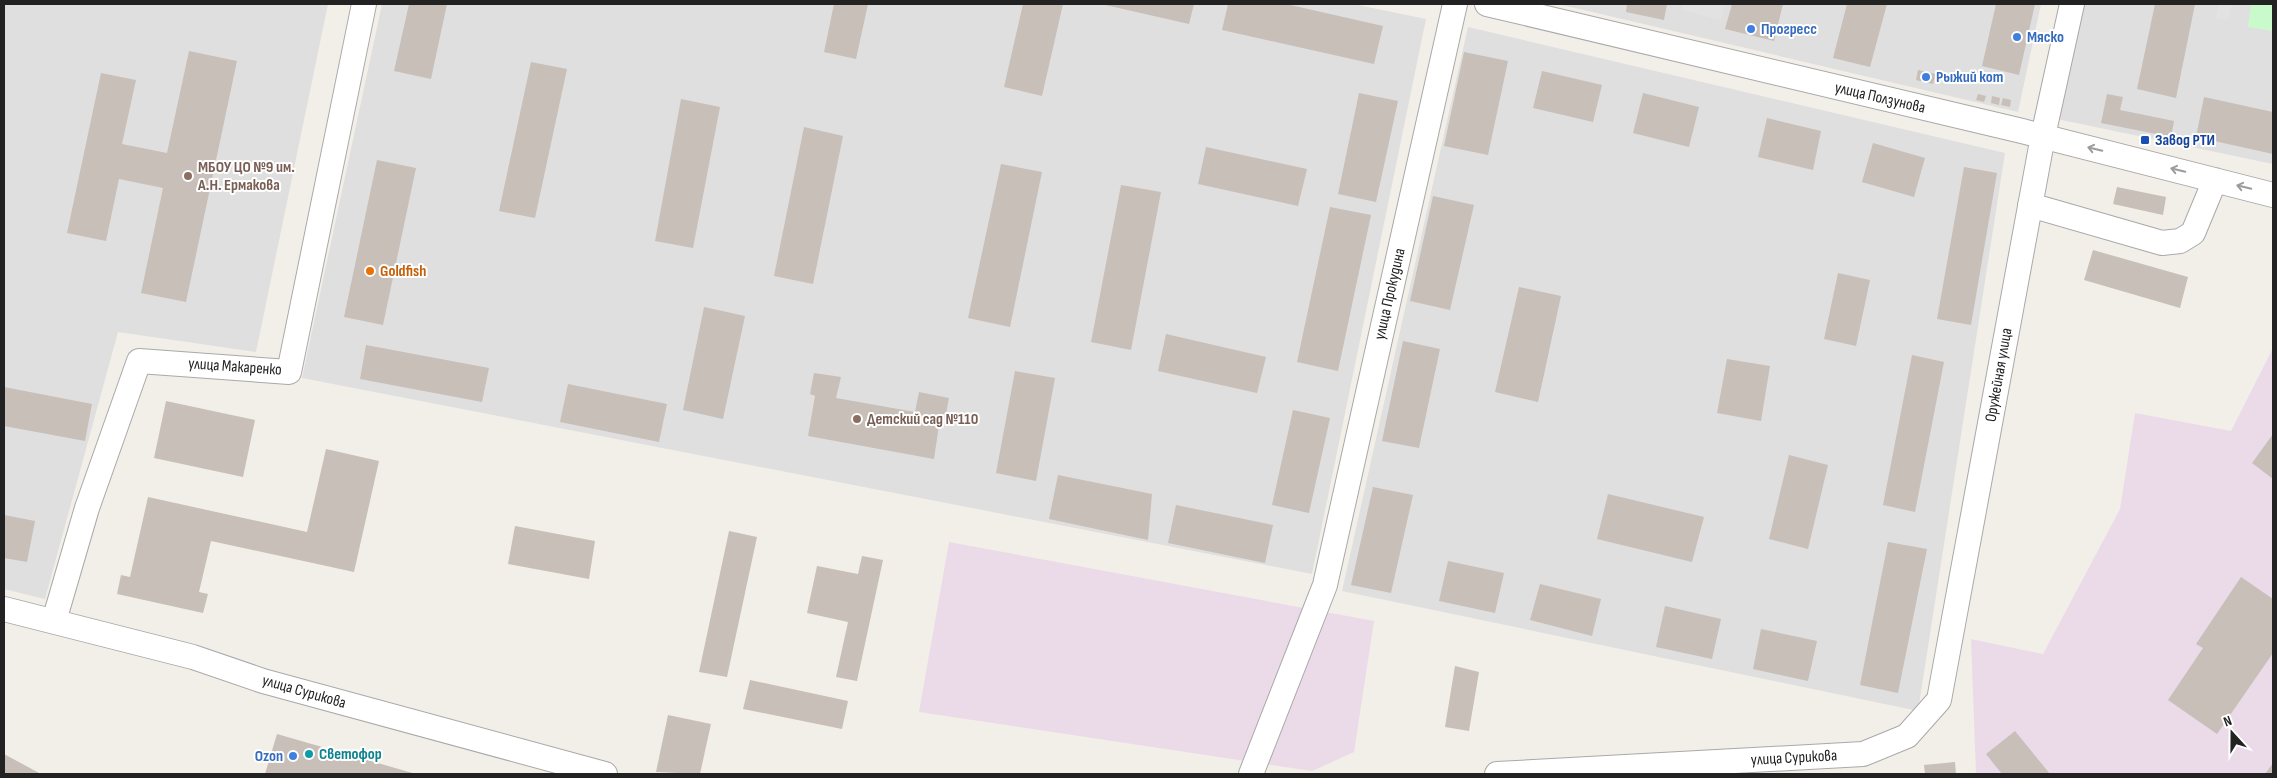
<svg xmlns="http://www.w3.org/2000/svg" width="2277" height="778" font-family="'Sofia Sans Condensed',sans-serif">
<rect width="100%" height="100%" fill="#f2efe9"/>
<path fill="#e0dfdf" d="M 4,4 L 328,4 L 256,352 L 118,332 L 45,599 L 4,589 Z
M 382,4 L 1353,4 L 1426,19 L 1312,574 L 302,378 Z
M 1558,4 L 2041,4 L 2018,112 Z
M 2083,4 L 2273,4 L 2273,164 L 2057,119 Z
M 1468,27 L 2005,153 L 1918,711 L 1342,591 Z"/>
<path fill="#ebdbe8" d="M 2273,348 L 2273,774 L 1976,774 L 1971,639 L 2043,654 L 2120,509 L 2135,413 L 2231,431 Z
M 949,542 L 1374,621 L 1354,752 L 1312,771 L 919,712 Z"/>
<path fill="#c8facc" d="M 2251,4 L 2273,4 L 2273,31 L 2248,27 Z"/>
<path fill="#e2e2e2" d="M 1683,4 L 1725,4 L 1721,20 L 1682,10 Z
M 2219,4 L 2232,4 L 2228,20 L 2216,18 Z"/>
<path fill="#c7bfb8" d="M 409,4 L 447,4 L 431,79 L 394,71 Z
M 834,4 L 868,4 L 856,59 L 824,52 Z
M 1023,4 L 1063,4 L 1042,96 L 1004,87 Z
M 1101,4 L 1194,4 L 1189,24 Z
M 1228,4 L 1286,4 L 1383,26 L 1374,64 L 1222,30 Z
M 1627,4 L 1667,4 L 1664,20 L 1626,12 Z
M 1732,4 L 1783,4 L 1774,41 L 1725,29 Z
M 1847,4 L 1887,4 L 1870,67 L 1833,58 Z
M 1996,4 L 2035,4 L 2019,75 L 1982,66 Z
M 2155,4 L 2195,4 L 2176,98 L 2137,89 Z
M 189,51 L 237,61 L 186,302 L 141,293 L 163,188 L 119,179 L 106,241 L 67,233 L 101,73 L 136,80 L 122,144 L 167,153 Z
M 1464,52 L 1508,61 L 1488,155 L 1444,146 Z
M 531,62 L 567,69 L 535,218 L 499,211 Z
M 1918,70 L 1936,74 L 1933,84 L 1916,80 Z
M 1542,71 L 1602,85 L 1593,122 L 1533,108 Z
M 1359,93 L 1398,101 L 1376,202 L 1338,194 Z
M 1643,93 L 1699,107 L 1689,147 L 1633,133 Z
M 1978,94 L 1986,96 L 1984,102 L 1976,100 Z
M 2107,94 L 2123,97 L 2120,110 L 2174,121 L 2171,137 L 2101,123 Z
M 1992,96 L 2000,98 L 1999,105 L 1991,103 Z
M 2204,97 L 2273,112 L 2273,154 L 2196,137 Z
M 2003,98 L 2011,100 L 2010,107 L 2001,105 Z
M 681,99 L 720,107 L 693,248 L 655,241 Z
M 1767,118 L 1821,131 L 1813,170 L 1758,157 Z
M 804,127 L 843,136 L 813,284 L 774,276 Z
M 1873,143 L 1925,158 L 1914,197 L 1862,182 Z
M 1206,147 L 1307,169 L 1298,206 L 1198,184 Z
M 377,160 L 416,168 L 383,325 L 344,317 Z
M 1001,164 L 1042,172 L 1010,327 L 968,318 Z
M 1964,167 L 1997,173 L 1971,325 L 1937,319 Z
M 1121,185 L 1161,192 L 1131,350 L 1091,342 Z
M 2117,187 L 2166,197 L 2163,215 L 2113,204 Z
M 1433,196 L 1474,205 L 1450,310 L 1410,301 Z
M 1330,207 L 1371,215 L 1338,371 L 1297,362 Z
M 2093,250 L 2188,277 L 2180,308 L 2084,280 Z
M 1838,273 L 1870,280 L 1856,346 L 1824,339 Z
M 1519,287 L 1561,296 L 1538,402 L 1495,392 Z
M 704,307 L 745,316 L 723,419 L 683,410 Z
M 1166,334 L 1266,357 L 1257,393 L 1158,371 Z
M 1403,341 L 1440,349 L 1419,448 L 1382,441 Z
M 366,345 L 489,368 L 482,402 L 360,379 Z
M 1912,355 L 1944,362 L 1915,512 L 1883,505 Z
M 1727,359 L 1770,366 L 1761,421 L 1717,413 Z
M 1015,371 L 1055,378 L 1036,481 L 996,473 Z
M 814,373 L 841,377 L 836,398 L 915,412 L 919,392 L 949,398 L 945,419 L 940,418 L 934,459 L 808,436 L 815,396 L 810,394 Z
M 568,384 L 667,404 L 659,442 L 560,422 Z
M 4,387 L 92,404 L 85,441 L 4,426 Z
M 166,401 L 255,420 L 243,477 L 154,458 Z
M 1293,410 L 1330,418 L 1309,513 L 1272,505 Z
M 2273,434 L 2273,479 L 2252,463 Z
M 326,449 L 379,461 L 354,572 L 211,541 L 199,592 L 208,594 L 203,613 L 117,594 L 121,575 L 130,577 L 148,497 L 307,532 Z
M 1789,455 L 1828,465 L 1808,549 L 1769,539 Z
M 1058,475 L 1152,494 L 1148,540 L 1049,519 Z
M 1373,487 L 1413,495 L 1391,593 L 1351,585 Z
M 1608,494 L 1704,517 L 1692,562 L 1597,539 Z
M 1176,505 L 1273,525 L 1265,563 L 1168,543 Z
M 4,515 L 35,521 L 27,562 L 4,558 Z
M 515,526 L 595,541 L 589,579 L 508,564 Z
M 729,531 L 757,537 L 727,677 L 699,672 Z
M 1888,542 L 1927,549 L 1898,693 L 1860,685 Z
M 862,556 L 883,560 L 857,681 L 836,677 L 848,622 L 807,613 L 817,566 L 858,574 Z
M 1448,561 L 1504,573 L 1495,613 L 1439,601 Z
M 2241,577 L 2273,599 L 2273,653 L 2217,734 L 2168,700 L 2203,648 L 2196,644 Z
M 1540,584 L 1601,599 L 1592,636 L 1530,620 Z
M 1665,606 L 1721,619 L 1712,659 L 1656,647 Z
M 1761,629 L 1817,641 L 1808,681 L 1753,669 Z
M 1455,666 L 1479,672 L 1469,731 L 1445,727 Z
M 750,680 L 848,701 L 842,729 L 743,709 Z
M 668,715 L 711,724 L 700,774 L 656,772 Z
M 2015,731 L 2050,774 L 2002,774 L 1986,754 Z
M 277,734 L 416,774 L 265,774 Z
M 4,754 L 41,774 L 4,774 Z
M 1955,762 L 1956,774 L 1925,774 L 1924,765 Z
M 2273,763 L 2273,774 L 2265,774 Z"/>
<g fill="none" stroke-linecap="round" stroke-linejoin="round">
<defs>
<path id="minor" d="M 1487,4 L 2022,131 L 2273,195
M 2030,205 L 2162,243 L 2180,241 L 2193,233 L 2215,180
M 4,609 L 193,657 L 263,681 L 605,774
M 54,621 L 87,508 L 139,361 L 289,372 L 364,4
M 1251,774 L 1325,585 L 1455,4
M 1497,774 L 1863,754 L 1907,736 L 1939,700 L 2043,136 L 2072,4"/>
</defs>
<use href="#minor" stroke="#a9a9a9" stroke-width="26"/>
<use href="#minor" stroke="#fff" stroke-width="24"/>
</g>
<defs><path id="oneway-shaft" d="M-6 0H5M1.5-3L5.5 0L1.5 3" fill="none" stroke-width="1.6" stroke-linecap="round" stroke-linejoin="round" transform="scale(1.25)"/></defs>
<g stroke="#9c9c9c">
<use href="#oneway-shaft" transform="translate(2095 149) rotate(-166)"/>
<use href="#oneway-shaft" transform="translate(2178 170) rotate(-166)"/>
<use href="#oneway-shaft" transform="translate(2244 187) rotate(-166)"/>
</g>
<g fill="#3f7fe0" stroke="#fff" stroke-width="2">
<circle cx="1751" cy="29" r="5"/>
<circle cx="2017" cy="37" r="5"/>
<circle cx="1926" cy="77" r="5"/>
<circle cx="293" cy="756" r="5"/>
</g>
<rect fill="#1a4fb4" stroke="#fff" stroke-width="2" x="2140" y="135" width="10" height="10" rx="2.5"/>
<g fill="#8d6e63" stroke="#fff" stroke-width="2">
<circle cx="188" cy="176" r="5"/>
<circle cx="857" cy="419" r="5"/>
</g>
<circle fill="#e8710a" stroke="#fff" stroke-width="2" cx="370" cy="271" r="5"/>
<circle fill="#0f9aa8" stroke="#fff" stroke-width="2" cx="309" cy="754" r="5"/>
<g text-anchor="middle" dominant-baseline="central" stroke-width="4" stroke-linejoin="round" paint-order="stroke">
<g font-size="16" font-weight="bold" fill="#366cbe" stroke="#fff" text-anchor="start">
<text x="1761" y="29">Прогресс</text>
<text x="2027" y="37">Мяско</text>
<text x="1936" y="77">Рыжий кот</text>
<text x="283" y="756" text-anchor="end">Ozon</text>
</g>
<g font-size="16" fill="#222" stroke="#fff">
<text transform="translate(1880 98) rotate(13)">улица Ползунова</text>
<text transform="translate(1390 294) rotate(-77)">улица Прокудина</text>
<text transform="translate(235 367) rotate(4)">улица Макаренко</text>
<text transform="translate(1999 375) rotate(-80)">Оружейная улица</text>
<text transform="translate(304 692) rotate(16)">улица Сурикова</text>
<text transform="translate(1794 758) rotate(-3)">улица Сурикова</text>
</g>
<g font-size="16" font-weight="bold" fill="#164399" stroke="#fff" text-anchor="start">
<text x="2155" y="140">Завод РТИ</text>
</g>
<g font-size="16" font-weight="bold" fill="#785e54" stroke="#fff" text-anchor="start">
<text x="198" y="167">МБОУ ЦО №9 им.<tspan x="198" dy="18">А.Н. Ермакова</tspan></text>
<text x="867" y="419">Детский сад №110</text>
</g>
<g font-size="16" font-weight="bold" fill="#c56008" stroke="#fff" text-anchor="start">
<text x="380" y="271">Goldfish</text>
</g>
<g font-size="16" font-weight="bold" fill="#0d838f" stroke="#fff" text-anchor="start">
<text x="319" y="754">Светофор</text>
</g>
</g>
<rect width="2277" height="778" fill="none" stroke="#222222" stroke-width="10"/>
<g transform="translate(2232 733) rotate(339)" stroke="#ffffff" stroke-width="4" paint-order="stroke">
<path d="M0-4L9 19L0 12L-9 19Z" fill="#222222"/>
<text y="-8" font-size="14" font-weight="bold" text-anchor="middle" fill="#222222">N</text>
</g>
</svg>
